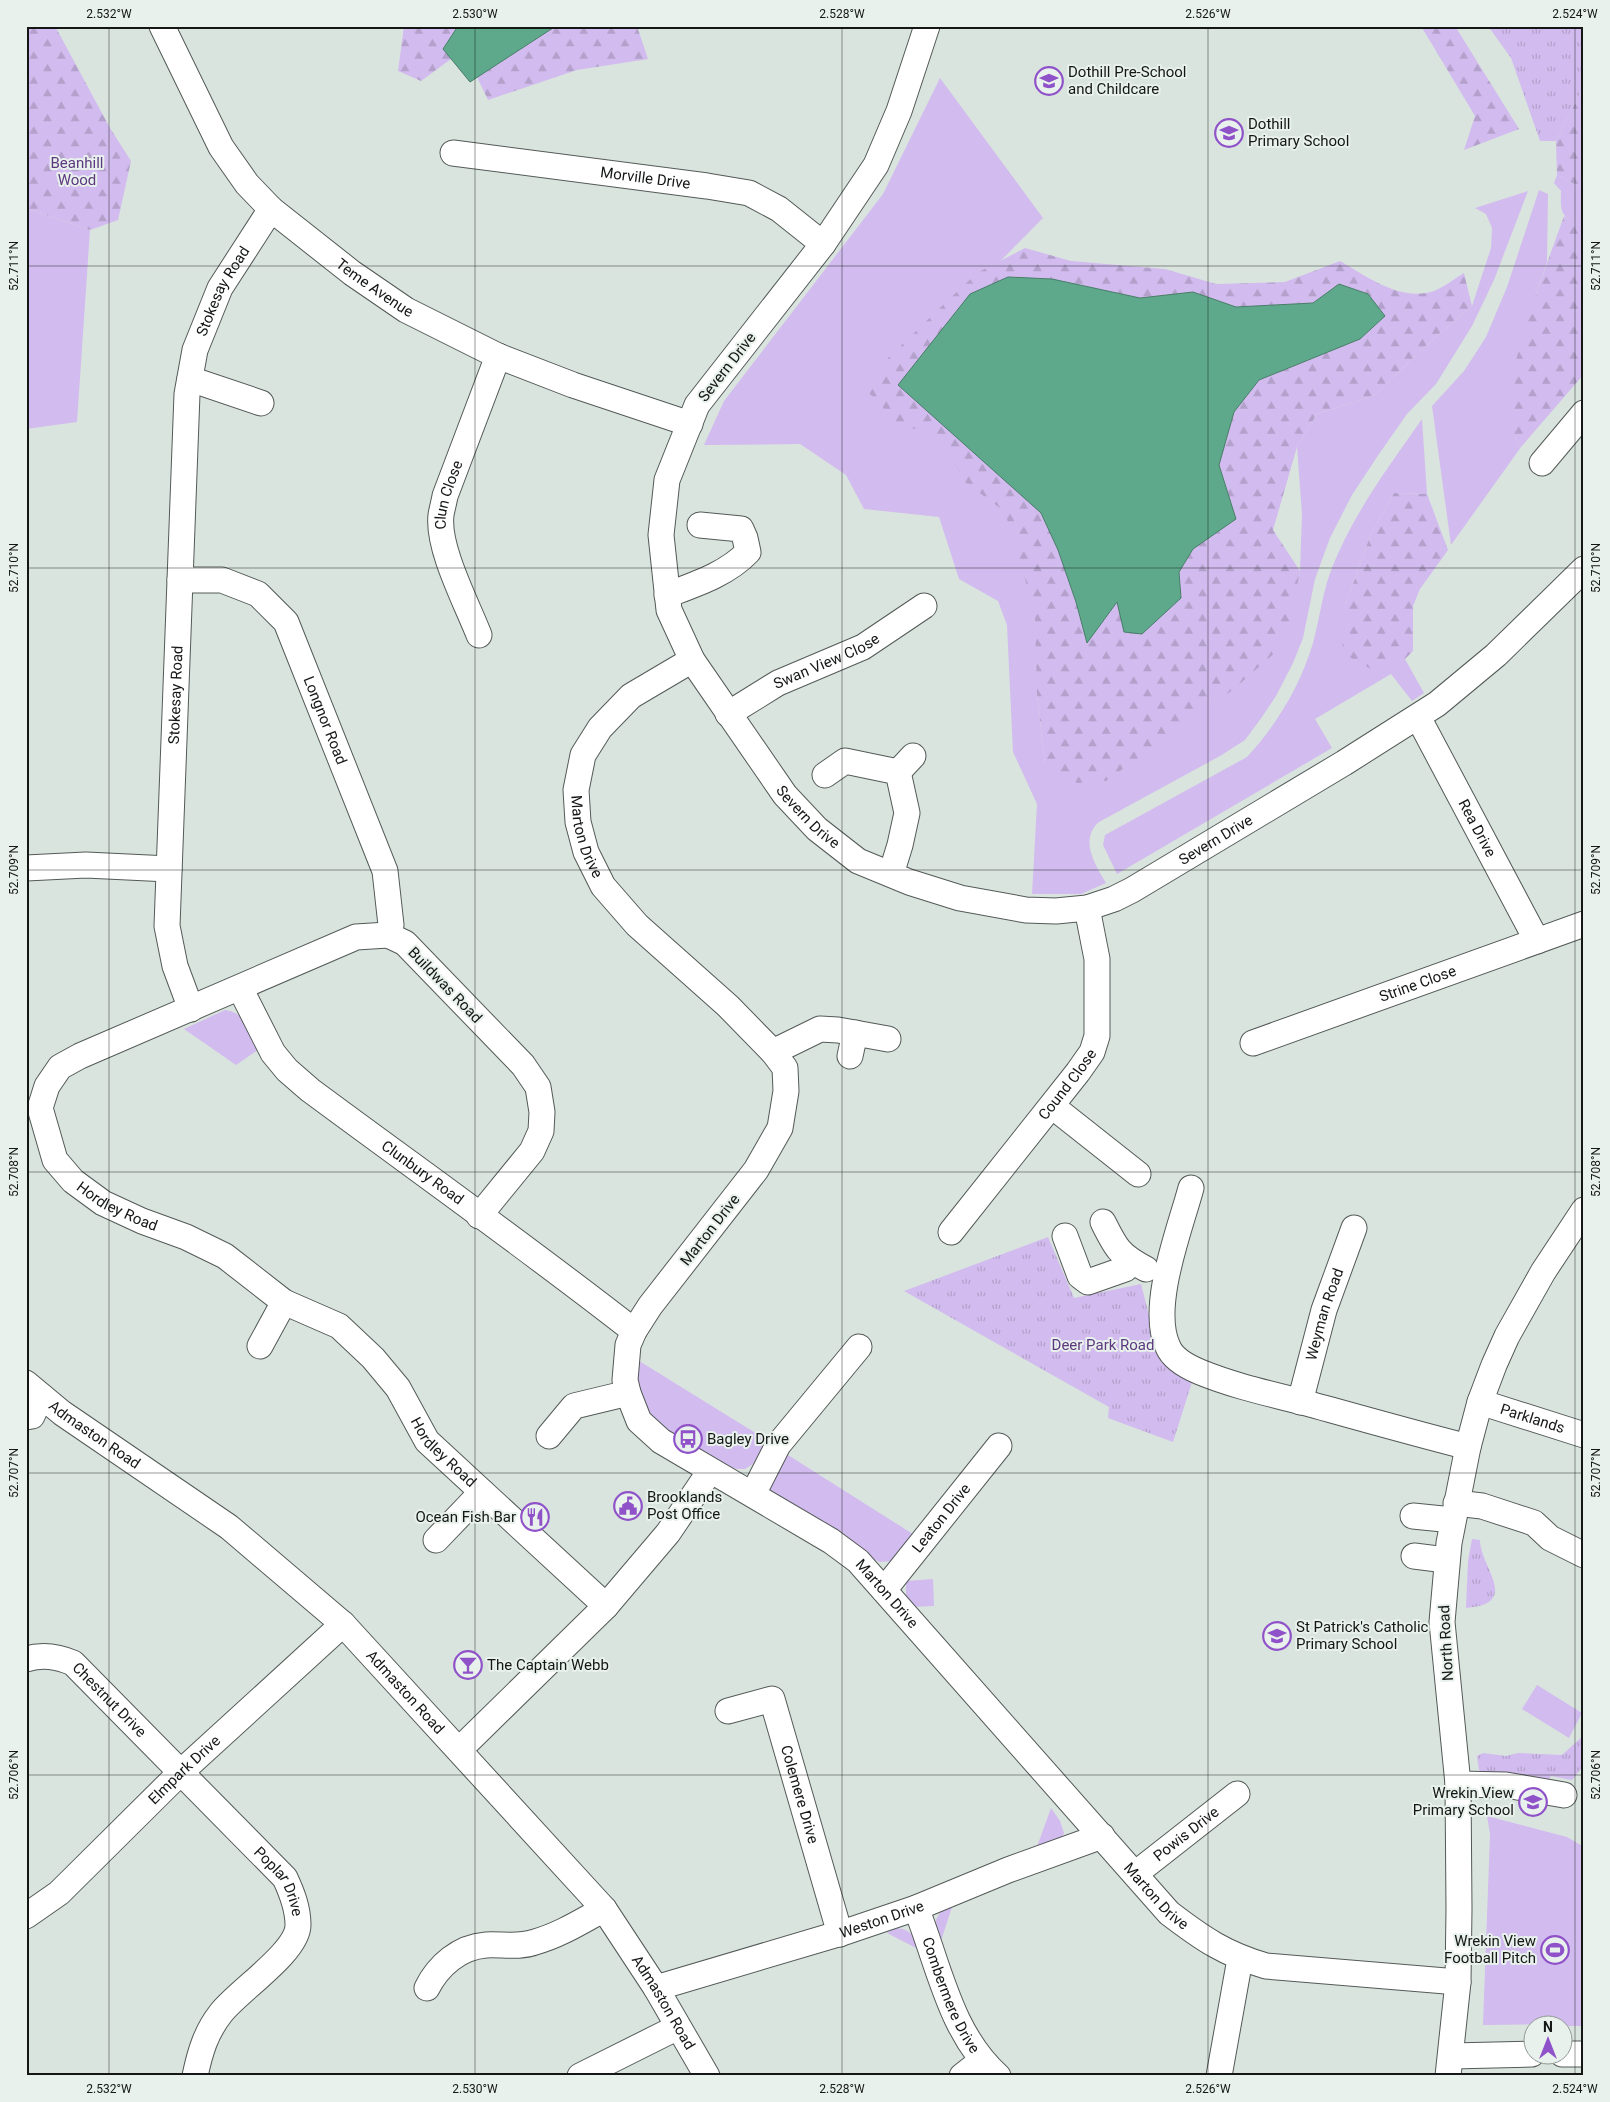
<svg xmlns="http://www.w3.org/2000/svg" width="1610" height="2102" font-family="Roboto,sans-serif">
<defs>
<pattern id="forest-firs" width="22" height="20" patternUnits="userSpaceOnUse" patternTransform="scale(1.25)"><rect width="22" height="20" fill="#d2bbee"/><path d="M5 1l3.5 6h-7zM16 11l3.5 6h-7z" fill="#b3a0cb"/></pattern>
<pattern id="park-tufts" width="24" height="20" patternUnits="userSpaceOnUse" patternTransform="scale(1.25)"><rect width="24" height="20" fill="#d2bbee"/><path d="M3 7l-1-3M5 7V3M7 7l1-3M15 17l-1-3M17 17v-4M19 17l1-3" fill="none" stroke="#b3a0cb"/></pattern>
</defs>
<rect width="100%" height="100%" fill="#dae4df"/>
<path fill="#d2bbee" d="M 940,78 L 1043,218 L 880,383 L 1036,523 L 1037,694 L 1045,765 L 1295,594 L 1300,571 L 1302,514 L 1297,447 L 1317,414 L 1375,395 L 1434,338 L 1472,306 L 1491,248 L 1492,228 L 1486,214 L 1475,208 L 1528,191 L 1494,280 L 1472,326 L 1436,384 L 1407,414 L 1379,454 L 1352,495 L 1330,538 L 1315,579 L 1303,638 L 1293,663 L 1276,696 L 1262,717 L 1245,740 L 1220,756 L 1099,822 C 1079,840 1095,864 1106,883 L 1081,894 L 1032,894 L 1037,804 L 1013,752 L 1007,625 L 998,601 L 959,579 L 939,517 L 864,509 L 846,475 L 800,444 L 704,445 L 724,401 L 883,194 Z
M 1557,175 L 1584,189 L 1584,227 C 1562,215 1560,217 1561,191 L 1554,183 Z
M 1539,190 L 1548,194 L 1547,262 L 1537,291 L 1531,315 L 1514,436 L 1521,447 L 1451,545 L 1432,406 L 1464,371 L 1486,337 L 1507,287 Z
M 26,208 L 90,230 L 77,422 L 26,429 Z
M 1422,419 L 1427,494 L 1394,493 L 1370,536 L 1346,604 L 1378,672 L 1405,659 L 1424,693 L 1412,701 L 1391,674 L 1315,719 L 1332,748 L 1117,874 L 1103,845 L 1105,835 L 1247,757 C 1278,723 1300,686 1313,643 C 1319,621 1322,597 1329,576 C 1350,518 1387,469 1422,419 Z
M 225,1010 C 247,1013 249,1031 258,1050 L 236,1065 L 184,1029 Z
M 636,1359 L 767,1440 L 753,1464 L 745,1469 L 737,1469 L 726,1466 L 658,1428 L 636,1392 Z
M 780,1450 L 916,1536 L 895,1561 L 880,1562 L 869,1557 L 773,1495 L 769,1489 Z
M 933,1579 L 934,1606 L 911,1607 L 906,1597 L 906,1581 Z
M 1537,1685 L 1582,1713 L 1569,1738 L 1522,1709 Z
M 1051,1808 L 1060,1821 L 1064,1833 L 1060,1842 L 1035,1852 Z
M 1487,1816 L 1567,1837 L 1584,1847 L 1584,2026 L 1563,2026 L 1562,2024 L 1483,2025 L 1490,1834 Z
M 952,1907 L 939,1947 L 934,1924 L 940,1912 Z
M 895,1928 C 909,1928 917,1937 920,1950 L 887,1933 Z"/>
<path fill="url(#forest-firs)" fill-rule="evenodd" d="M 26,26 L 55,26 L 110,128 L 131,161 L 118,220 L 90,230 L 26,208 Z
M 404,26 L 458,26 L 443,49 L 451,59 L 421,81 L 398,71 Z
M 556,26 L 637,26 L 648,59 L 577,70 L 488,100 L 477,77 Z
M 1421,26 L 1455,26 L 1519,129 L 1464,150 L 1475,116 Z
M 1584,85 L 1584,189 L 1557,175 L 1556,141 Z
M 1564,216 L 1584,227 L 1584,374 L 1521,447 L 1514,436 L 1511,376 L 1537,291 Z
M 1025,248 L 1071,261 L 1165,269 L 1216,284 L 1285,282 L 1340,261 C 1368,277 1400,302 1434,291 C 1444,287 1454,279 1464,273 L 1472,306 L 1434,338 L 1375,395 L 1317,414 L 1297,447 L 1273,530 L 1300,571 L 1290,623 L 1278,650 L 1234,689 L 1106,781 L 1077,783 L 1045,765 L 1037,694 L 1035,619 L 1017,547 L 1004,511 L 965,482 L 951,456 L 931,434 L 898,424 L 869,393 L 886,360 L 942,306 L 977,273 ZM 1008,277 L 1051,279 L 1140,298 L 1193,292 L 1236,307 L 1313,303 L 1340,284 L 1368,294 L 1385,316 L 1360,339 L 1259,380 L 1234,412 L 1219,465 L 1236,519 L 1193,549 L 1179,572 L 1181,598 L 1117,602 L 1087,643 L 1076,602 L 1058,550 L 1041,513 Z
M 1394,493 L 1427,494 L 1448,550 L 1420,589 L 1413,606 L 1413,651 L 1405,659 L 1378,673 L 1342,653 L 1346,604 L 1370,536 Z"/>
<path fill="url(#park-tufts)" d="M 1488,26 L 1584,26 L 1584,85 L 1556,141 L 1540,141 L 1511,58 Z
M 1048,1237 L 1074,1298 L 1141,1284 L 1161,1362 L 1193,1379 L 1173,1442 L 1108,1418 L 1109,1407 L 904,1291 Z
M 1472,1539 L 1480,1540 C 1480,1567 1522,1604 1466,1608 L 1468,1561 Z
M 1584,1735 L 1584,1765 L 1572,1780 L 1551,1776 L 1546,1786 L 1488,1775 L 1479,1770 L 1477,1756 L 1483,1753 L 1506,1756 L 1518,1753 L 1562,1755 Z"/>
<path fill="#5ea98b" stroke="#487d68" d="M 458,26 L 556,26 L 470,82 L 443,49 Z
M 1008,277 L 1052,279 L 1140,298 L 1193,292 L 1236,307 L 1313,303 L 1339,284 L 1368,294 L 1385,316 L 1360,339 L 1259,380 L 1234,412 L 1219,465 L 1236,519 L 1193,549 L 1179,572 L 1181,598 L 1142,634 L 1124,632 L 1117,602 L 1087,643 L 1076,602 L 1058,550 L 1041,513 L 898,385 L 970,294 Z"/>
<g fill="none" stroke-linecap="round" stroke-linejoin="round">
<defs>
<g id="minor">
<path id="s1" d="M 162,26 L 221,147 L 247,184 L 271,209 L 352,273 L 406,310 L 498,356 L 573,385 L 690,424"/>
<path id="s2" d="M 927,26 L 899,111 L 876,165 L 823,244 L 697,405 L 667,480 L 661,535 L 669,610 L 692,660 L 785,795 L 817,829 L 858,861 L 909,882 L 960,898 L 1026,910 L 1056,911 L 1087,908 L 1114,899 L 1132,890 L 1344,763 L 1437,704 L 1496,655 L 1584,569"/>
<path id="s3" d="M 453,153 L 707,186 L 749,193 L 779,209 L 823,244"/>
<path d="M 190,379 L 261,403"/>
<path d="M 1542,463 L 1584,413"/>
<path id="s4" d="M 180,580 L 222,580 L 258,594 L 286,622 L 385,871 L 391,925 L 388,935"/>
<path d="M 667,595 C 696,584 727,574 748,552 L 745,538 L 741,529 L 700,525"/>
<path id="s5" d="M 479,635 C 467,604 437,548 441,515 C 442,509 444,502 445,496 L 498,356"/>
<path id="s6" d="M 692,660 L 631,696 L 600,728 L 583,755 L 576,790 L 578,822 L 586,852 L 603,886 L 637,925 L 728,1006 L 773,1052 L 785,1068 L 786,1091 L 780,1128 L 756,1170 L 650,1306 L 634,1331 L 628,1345 L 625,1380 L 628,1393 L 639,1421 L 661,1441 L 831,1541 L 858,1561 L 1169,1913 C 1203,1939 1225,1954 1266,1966 L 1458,1982"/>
<path id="s7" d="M 728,714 L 778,683 L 863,647 L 924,606"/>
<path id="s8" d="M 1418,717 L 1537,941"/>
<path d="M 898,772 L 913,756"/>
<path d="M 825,775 L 845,761 L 898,772 L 907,813 L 900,845 L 891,874"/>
<path d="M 26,868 L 86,865 L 169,869"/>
<path id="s9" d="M 240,988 L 273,1053 L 287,1070 L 310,1090 C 418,1170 528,1248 634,1331"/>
<path id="s10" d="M 191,1009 L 175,966 L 167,926 L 187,394 L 195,350 L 220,288 L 271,209"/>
<path id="s11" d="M 1253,1043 L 1584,924"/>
<path d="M 773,1052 L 820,1029 L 838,1030 L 888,1039"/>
<path d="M 850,1056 L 855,1033"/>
<path d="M 1052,1106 L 1138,1174"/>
<path d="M 1191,1188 C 1180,1229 1149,1307 1168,1347 C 1173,1359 1188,1367 1200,1372 C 1234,1386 1271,1394 1306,1403 C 1360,1418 1413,1433 1468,1447"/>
<path id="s12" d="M 479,1216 L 532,1151 L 541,1131 L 542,1112 L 538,1087 L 523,1065 L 405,943 L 388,935 L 356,937 L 80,1056 L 60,1067 L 47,1086 L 40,1108 L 55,1160 L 73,1181 L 103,1203 L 142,1221 L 186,1237 L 225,1256 L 284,1302 L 339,1326 L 373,1358 L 398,1388 L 427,1441 L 606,1606"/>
<path d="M 1103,1222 C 1116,1248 1119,1255 1146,1269"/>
<path id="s13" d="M 951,1232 L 1078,1072 L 1092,1052 L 1097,1036 L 1097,959 L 1087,908"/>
<path d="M 1065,1236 L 1080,1276 L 1088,1282 L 1125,1269 L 1133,1262"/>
<path d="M 260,1346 L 284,1302"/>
<path id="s14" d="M 26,1383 L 62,1413 L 229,1527 L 343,1624 L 604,1909 L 656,1988 L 707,2076"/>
<path id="s15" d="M 1300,1402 L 1324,1310 L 1354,1228"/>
<path id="s16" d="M 1480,1402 L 1584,1435"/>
<path d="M 26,1417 L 32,1416 L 41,1396"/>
<path d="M 549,1436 L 574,1406 L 628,1393"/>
<path d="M 753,1494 L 778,1445 L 859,1347"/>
<path d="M 1456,1503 L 1482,1506 L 1534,1523 L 1550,1538 L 1584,1555"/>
<path d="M 1413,1516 L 1453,1520"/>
<path d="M 436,1540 L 482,1492"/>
<path d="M 1414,1556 L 1446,1560"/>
<path id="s17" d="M 884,1590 L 999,1446"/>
<path id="s18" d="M 26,1659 C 43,1654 57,1656 73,1663 L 285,1878 C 292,1893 298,1908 298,1925 C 298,1952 238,1991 221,2013 C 206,2032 200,2052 195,2076"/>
<path id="s19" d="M 728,1711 L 772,1699 L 840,1934"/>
<path d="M 459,1750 L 606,1606 L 668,1533 L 710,1471"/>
<path d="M 1458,1784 L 1506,1785 L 1564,1795"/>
<path id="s20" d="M 1135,1874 L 1237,1794"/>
<path id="s21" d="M 916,1908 C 939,1965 950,2033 998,2076"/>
<path id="s22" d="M 26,1916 L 59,1893 L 181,1772 L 343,1624"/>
<path d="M 427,1988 C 438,1966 459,1947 486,1945 C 502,1944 519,1948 535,1942 C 560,1935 582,1921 604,1909"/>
<path id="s23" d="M 656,1988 L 848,1931 L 916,1908 L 1008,1870 L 1102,1836"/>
<path d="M 1562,2054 L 1584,2054"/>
<path d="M 1452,2056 L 1532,2054"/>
<path d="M 580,2076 L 678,2027"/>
<path d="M 962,2076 L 981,2061"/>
<path d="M 1219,2076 L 1240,1959"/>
<path d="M 1448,2076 L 1458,1982 L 1459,1909 L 1458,1784 L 1442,1622 L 1449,1543 L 1468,1447 L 1480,1402 L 1494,1365 L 1507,1336 L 1543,1272 L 1584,1210"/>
</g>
</defs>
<use href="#minor" stroke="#535a57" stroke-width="27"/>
<use href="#minor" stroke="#fff" stroke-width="25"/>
</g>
<path fill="none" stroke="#141715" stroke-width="1" stroke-opacity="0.45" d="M 109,26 L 109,2076M 475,26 L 475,2076M 842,26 L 842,2076M 1208,26 L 1208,2076M 1575,26 L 1575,2076M 26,266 L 1584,266M 26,568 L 1584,568M 26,870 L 1584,870M 26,1172 L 1584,1172M 26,1473 L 1584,1473M 26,1775 L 1584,1775"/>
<defs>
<symbol id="school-ring" viewBox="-11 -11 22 22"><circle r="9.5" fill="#e8f1ec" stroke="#8f52c9" stroke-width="1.5"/><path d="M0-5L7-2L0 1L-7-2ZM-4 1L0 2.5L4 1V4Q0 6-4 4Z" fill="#8f52c9"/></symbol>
<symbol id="bus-ring" viewBox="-11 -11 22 22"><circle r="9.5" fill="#e8f1ec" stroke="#8f52c9" stroke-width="1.5"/><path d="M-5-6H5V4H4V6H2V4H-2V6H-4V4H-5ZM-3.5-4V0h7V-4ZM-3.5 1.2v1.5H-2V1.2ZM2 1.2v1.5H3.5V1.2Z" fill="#8f52c9"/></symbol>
<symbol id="civic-ring" viewBox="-11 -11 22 22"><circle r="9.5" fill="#e8f1ec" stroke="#8f52c9" stroke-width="1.5"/><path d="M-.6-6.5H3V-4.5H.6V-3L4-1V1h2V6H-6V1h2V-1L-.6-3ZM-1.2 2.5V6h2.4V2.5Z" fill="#8f52c9"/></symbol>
<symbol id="restaurant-ring" viewBox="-11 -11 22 22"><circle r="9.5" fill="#e8f1ec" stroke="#8f52c9" stroke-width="1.5"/><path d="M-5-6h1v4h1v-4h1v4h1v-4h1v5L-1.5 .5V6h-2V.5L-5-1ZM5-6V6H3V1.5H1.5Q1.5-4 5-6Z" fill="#8f52c9"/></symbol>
<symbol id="bar-ring" viewBox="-11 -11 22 22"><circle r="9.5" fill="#e8f1ec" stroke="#8f52c9" stroke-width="1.5"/><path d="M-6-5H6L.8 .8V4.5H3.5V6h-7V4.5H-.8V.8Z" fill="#8f52c9"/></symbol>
<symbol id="stadium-ring" viewBox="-11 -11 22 22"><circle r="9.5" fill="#e8f1ec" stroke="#8f52c9" stroke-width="1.5"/><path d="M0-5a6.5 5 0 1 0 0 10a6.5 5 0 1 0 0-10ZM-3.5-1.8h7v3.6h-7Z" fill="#8f52c9"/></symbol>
</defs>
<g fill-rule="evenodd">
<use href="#school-ring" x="1033" y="65" width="32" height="32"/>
<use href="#school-ring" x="1213" y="117" width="32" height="32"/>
<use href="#bus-ring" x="672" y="1423" width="32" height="32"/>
<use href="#civic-ring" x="612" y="1490" width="32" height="32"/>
<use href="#restaurant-ring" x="519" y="1501" width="32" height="32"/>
<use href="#school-ring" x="1261" y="1620" width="32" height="32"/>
<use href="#bar-ring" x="452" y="1649" width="32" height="32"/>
<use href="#school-ring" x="1517" y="1786" width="32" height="32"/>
<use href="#stadium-ring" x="1539" y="1934" width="32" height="32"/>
</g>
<g text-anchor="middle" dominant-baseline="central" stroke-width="4" stroke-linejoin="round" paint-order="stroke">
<g font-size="15" fill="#141715" stroke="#e8f1ec" text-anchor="start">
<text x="1068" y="72">Dothill Pre-School<tspan x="1068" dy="17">and Childcare</tspan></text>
<text x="1248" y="124">Dothill<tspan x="1248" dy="17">Primary School</tspan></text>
<text x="707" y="1439">Bagley Drive</text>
<text x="647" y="1497">Brooklands<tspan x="647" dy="17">Post Office</tspan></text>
<text x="516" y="1517" text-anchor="end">Ocean Fish Bar</text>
<text x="1296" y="1627">St Patrick's Catholic<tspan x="1296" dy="17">Primary School</tspan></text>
<text x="487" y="1665">The Captain Webb</text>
<text x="1514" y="1793" text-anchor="end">Wrekin View<tspan x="1514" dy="17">Primary School</tspan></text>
<text x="1536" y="1941" text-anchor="end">Wrekin View<tspan x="1536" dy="17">Football Pitch</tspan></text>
</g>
<g font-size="15" fill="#5c387f" stroke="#e8f1ec">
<text x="77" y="163">Beanhill<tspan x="77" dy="17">Wood</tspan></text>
<text x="1103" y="1345">Deer Park Road</text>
</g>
<g font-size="15" fill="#141715" stroke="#e8f1ec">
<text stroke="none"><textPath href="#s3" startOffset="194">Morville Drive</textPath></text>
<text stroke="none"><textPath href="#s1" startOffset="345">Teme Avenue</textPath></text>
<text stroke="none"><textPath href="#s10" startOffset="729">Stokesay Road</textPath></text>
<text transform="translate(727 367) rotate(-52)">Severn Drive</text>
<text stroke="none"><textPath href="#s5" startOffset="148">Clun Close</textPath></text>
<text stroke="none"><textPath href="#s7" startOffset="112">Swan View Close</textPath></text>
<text stroke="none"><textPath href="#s10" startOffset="318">Stokesay Road</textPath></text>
<text stroke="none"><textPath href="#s4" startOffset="226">Longnor Road</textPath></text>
<text stroke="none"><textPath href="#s2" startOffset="910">Severn Drive</textPath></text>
<text stroke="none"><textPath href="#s8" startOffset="126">Rea Drive</textPath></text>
<text stroke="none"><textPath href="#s6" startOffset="231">Marton Drive</textPath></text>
<text stroke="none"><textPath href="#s2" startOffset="1360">Severn Drive</textPath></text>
<text stroke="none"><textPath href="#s11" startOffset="175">Strine Close</textPath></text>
<text transform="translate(445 985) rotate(46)">Buildwas Road</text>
<text stroke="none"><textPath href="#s13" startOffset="188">Cound Close</textPath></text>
<text stroke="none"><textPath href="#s9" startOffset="265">Clunbury Road</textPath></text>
<text stroke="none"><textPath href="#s12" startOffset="900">Hordley Road</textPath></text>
<text transform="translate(710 1230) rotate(-52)">Marton Drive</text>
<text stroke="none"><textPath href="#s15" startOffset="91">Weyman Road</textPath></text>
<text stroke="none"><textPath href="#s16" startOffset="55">Parklands</textPath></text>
<text stroke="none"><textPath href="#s14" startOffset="86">Admaston Road</textPath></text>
<text stroke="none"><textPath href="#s12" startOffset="1319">Hordley Road</textPath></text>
<text stroke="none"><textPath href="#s17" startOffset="92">Leaton Drive</textPath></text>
<text stroke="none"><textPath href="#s6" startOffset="1251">Marton Drive</textPath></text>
<text transform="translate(1446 1643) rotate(-93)">North Road</text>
<text stroke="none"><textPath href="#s14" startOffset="491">Admaston Road</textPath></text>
<text stroke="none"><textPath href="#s18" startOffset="100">Chestnut Drive</textPath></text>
<text stroke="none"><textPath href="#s22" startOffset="216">Elmpark Drive</textPath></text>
<text stroke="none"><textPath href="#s19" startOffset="145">Colemere Drive</textPath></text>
<text stroke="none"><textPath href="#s20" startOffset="65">Powis Drive</textPath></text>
<text stroke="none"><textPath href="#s18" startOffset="350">Poplar Drive</textPath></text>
<text stroke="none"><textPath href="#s6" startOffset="1656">Marton Drive</textPath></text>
<text stroke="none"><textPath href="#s23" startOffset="236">Weston Drive</textPath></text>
<text stroke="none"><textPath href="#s21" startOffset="94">Combermere Drive</textPath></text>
<text stroke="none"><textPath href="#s14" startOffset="896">Admaston Road</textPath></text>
</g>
</g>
<rect width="1610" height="2102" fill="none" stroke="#e8f1ec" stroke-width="55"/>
<g transform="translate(1548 2040)"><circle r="24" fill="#e8f1ec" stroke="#939a96"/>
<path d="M0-4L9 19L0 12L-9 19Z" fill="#8f52c9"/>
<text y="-8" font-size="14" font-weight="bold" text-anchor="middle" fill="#141715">N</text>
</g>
<rect x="28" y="28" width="1554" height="2046" fill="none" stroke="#141715" stroke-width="2"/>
<g font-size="12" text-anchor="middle" fill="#141715">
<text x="109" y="18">2.532°W</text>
<text x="475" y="18">2.530°W</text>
<text x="842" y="18">2.528°W</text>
<text x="1208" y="18">2.526°W</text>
<text x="1575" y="18">2.524°W</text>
<text transform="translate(14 266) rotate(-90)" y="4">52.711°N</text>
<text transform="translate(1596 266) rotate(-90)" y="4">52.711°N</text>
<text transform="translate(14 568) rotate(-90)" y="4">52.710°N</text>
<text transform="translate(1596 568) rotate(-90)" y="4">52.710°N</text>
<text transform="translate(14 870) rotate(-90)" y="4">52.709°N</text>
<text transform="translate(1596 870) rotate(-90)" y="4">52.709°N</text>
<text transform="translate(14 1172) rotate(-90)" y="4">52.708°N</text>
<text transform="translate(1596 1172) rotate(-90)" y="4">52.708°N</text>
<text transform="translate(14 1473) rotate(-90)" y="4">52.707°N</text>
<text transform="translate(1596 1473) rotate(-90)" y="4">52.707°N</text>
<text transform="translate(14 1775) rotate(-90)" y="4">52.706°N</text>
<text transform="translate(1596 1775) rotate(-90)" y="4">52.706°N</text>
<text x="109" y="2093">2.532°W</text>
<text x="475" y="2093">2.530°W</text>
<text x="842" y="2093">2.528°W</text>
<text x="1208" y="2093">2.526°W</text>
<text x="1575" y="2093">2.524°W</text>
</g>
</svg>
